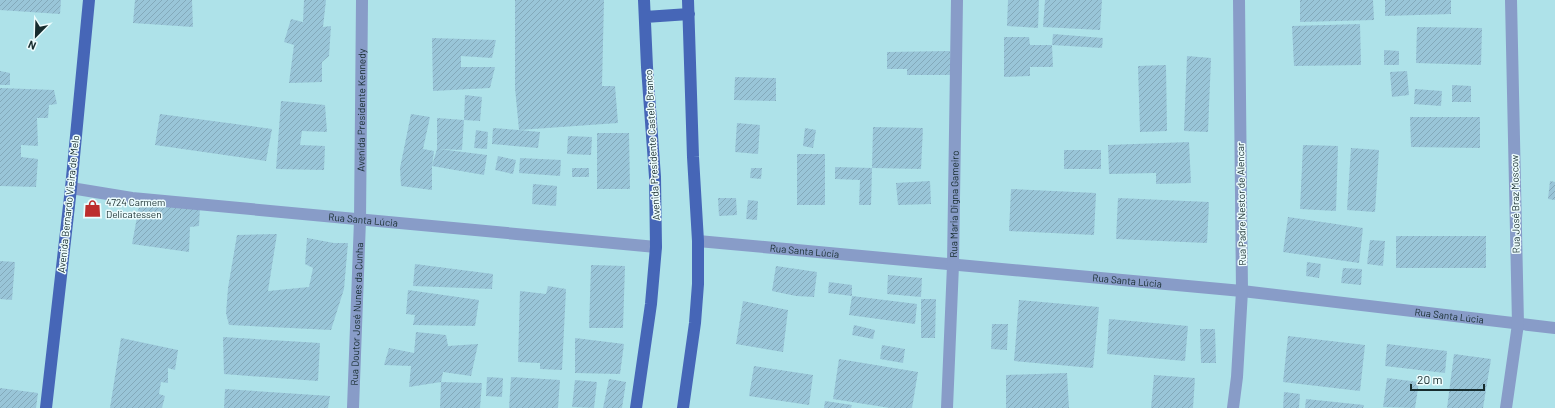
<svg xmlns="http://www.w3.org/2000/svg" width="1555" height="408" font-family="Barlow,sans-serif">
<defs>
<pattern id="building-hatch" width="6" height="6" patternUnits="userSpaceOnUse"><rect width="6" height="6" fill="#99c5d8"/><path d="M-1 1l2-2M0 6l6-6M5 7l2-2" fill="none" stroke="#83a9ba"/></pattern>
</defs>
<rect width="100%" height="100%" fill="#aee2e9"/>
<path fill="url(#building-hatch)" d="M 0,0 L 61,0 L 60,14 L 0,10 Z
M 135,0 L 192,0 L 193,27 L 133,23 Z
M 304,0 L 326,0 L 323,27 L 331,26 L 329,56 L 322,62 L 322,82 L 289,83 L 294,45 L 284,42 L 291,19 L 303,22 Z
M 515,0 L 604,0 L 602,86 L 615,86 L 618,123 L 519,130 L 540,132 L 538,148 L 492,144 L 493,128 L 519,130 L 515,88 Z
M 1008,0 L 1039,0 L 1038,28 L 1007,26 Z
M 1045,0 L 1102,0 L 1100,30 L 1043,27 Z
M 1300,0 L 1373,0 L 1374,20 L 1300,22 Z
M 1385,0 L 1451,0 L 1451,14 L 1385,16 Z
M 1360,24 L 1361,65 L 1294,66 L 1292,26 Z
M 1417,27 L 1482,28 L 1481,65 L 1416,63 Z
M 1053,34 L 1103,38 L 1102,48 L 1052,45 L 1053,67 L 1030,67 L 1030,76 L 1004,77 L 1004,37 L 1029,37 L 1030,45 L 1052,45 Z
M 432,38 L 496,40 L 492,58 L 461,56 L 461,67 L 495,67 L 490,88 L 433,91 Z
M 1384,50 L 1399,51 L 1399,65 L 1384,65 Z
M 950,51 L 951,75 L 907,75 L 907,69 L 887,69 L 887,52 Z
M 1187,56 L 1211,58 L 1208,132 L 1184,131 Z
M 1166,65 L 1167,131 L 1140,132 L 1138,66 Z
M 0,71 L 10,73 L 10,85 L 0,85 Z
M 1407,71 L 1409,95 L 1392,97 L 1390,72 Z
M 735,77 L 776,78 L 776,101 L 734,100 Z
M 1452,85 L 1471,86 L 1471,102 L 1452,102 Z
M 0,88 L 54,90 L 57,104 L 49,105 L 48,118 L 37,118 L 38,146 L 21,145 L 21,157 L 38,159 L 36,187 L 0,186 Z
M 1415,89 L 1442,91 L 1441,106 L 1414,104 Z
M 465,95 L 482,97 L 480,121 L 464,120 Z
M 281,101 L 325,105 L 327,132 L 302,131 L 300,145 L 325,146 L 324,170 L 276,169 Z
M 160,114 L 272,129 L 266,161 L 155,145 Z
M 411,114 L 430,117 L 423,149 L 434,151 L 432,166 L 437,149 L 437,118 L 464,120 L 462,150 L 439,149 L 487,155 L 484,175 L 432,166 L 432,190 L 401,186 L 400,168 Z
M 1410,117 L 1480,117 L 1480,148 L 1411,147 Z
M 737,123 L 760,125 L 758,154 L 735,152 Z
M 873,127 L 923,128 L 921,169 L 872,168 Z
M 805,128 L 816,130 L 813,148 L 803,146 Z
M 476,130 L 488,132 L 487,149 L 474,148 Z
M 597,133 L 629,133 L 630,189 L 597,189 Z
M 568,136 L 592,137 L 591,155 L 567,154 Z
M 1189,142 L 1191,183 L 1156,184 L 1156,173 L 1109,174 L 1108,145 Z
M 1303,145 L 1338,146 L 1336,211 L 1300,209 Z
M 1351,148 L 1379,150 L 1375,212 L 1347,210 Z
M 1064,150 L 1101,150 L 1101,169 L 1064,169 Z
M 797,154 L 825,154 L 825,205 L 797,205 Z
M 498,156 L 516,160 L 513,174 L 495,170 Z
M 520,158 L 561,160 L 560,176 L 519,173 Z
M 835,167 L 872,168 L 871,205 L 859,205 L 860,180 L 835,179 Z
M 572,168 L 589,168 L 589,177 L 572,177 Z
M 751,168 L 762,168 L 761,179 L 750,178 Z
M 930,181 L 931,204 L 898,205 L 896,183 Z
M 1550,181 L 1555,182 L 1555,200 L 1548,199 Z
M 533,184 L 557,186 L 556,206 L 532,204 Z
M 1011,189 L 1096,193 L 1094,235 L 1009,231 Z
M 718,198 L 736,198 L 737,215 L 719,216 Z
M 1118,198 L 1209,202 L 1207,243 L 1116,239 Z
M 748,200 L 758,201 L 757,220 L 746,219 Z
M 140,201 L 200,207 L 199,226 L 190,227 L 189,252 L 132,244 Z
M 1288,217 L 1363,228 L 1359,263 L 1283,252 Z
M 277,234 L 268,291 L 309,287 L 313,268 L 305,264 L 307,238 L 334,243 L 348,243 L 344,289 L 331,330 L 229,325 L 226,313 L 228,288 L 237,235 Z
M 1396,236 L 1486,236 L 1486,268 L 1396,268 Z
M 1370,240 L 1385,241 L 1383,266 L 1367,264 Z
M 0,261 L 15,262 L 12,300 L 0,299 Z
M 1307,262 L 1321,264 L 1319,278 L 1306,276 Z
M 415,264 L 493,274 L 492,289 L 413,286 Z
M 591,265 L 625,266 L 623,328 L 589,328 Z
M 776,266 L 817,272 L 814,297 L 796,296 L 772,291 Z
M 1343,268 L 1362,269 L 1361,285 L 1341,283 Z
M 888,275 L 922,278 L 921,297 L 887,294 Z
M 829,282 L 852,285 L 852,296 L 828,293 Z
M 548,286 L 566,289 L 562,370 L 540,369 L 540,363 L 518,362 L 520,291 L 546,294 Z
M 408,290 L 479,300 L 475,326 L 413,325 L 415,315 L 406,314 Z
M 852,296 L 917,304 L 915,324 L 849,315 Z
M 921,299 L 936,299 L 935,338 L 921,338 Z
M 1019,300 L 1099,307 L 1093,368 L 1014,361 Z
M 743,301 L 788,310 L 783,352 L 736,344 Z
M 1109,319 L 1188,326 L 1185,361 L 1107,354 Z
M 992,324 L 1008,324 L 1007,350 L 991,349 Z
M 854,325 L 875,330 L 873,339 L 852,335 Z
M 1200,329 L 1215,329 L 1216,363 L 1201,363 Z
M 416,332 L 446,335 L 448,346 L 478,344 L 471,376 L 443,372 L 441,382 L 482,383 L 480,408 L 440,408 L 441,382 L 409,387 L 411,366 L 384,365 L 389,348 L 414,353 Z
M 1288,336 L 1365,345 L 1360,391 L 1283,382 Z
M 223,337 L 320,343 L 318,381 L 224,374 Z
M 121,338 L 178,350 L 175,370 L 168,368 L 168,383 L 161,382 L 159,394 L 165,396 L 162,408 L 110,408 Z
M 575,338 L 624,344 L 620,374 L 575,373 Z
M 1387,344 L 1447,351 L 1445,373 L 1385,366 Z
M 882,345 L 905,349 L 903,363 L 880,359 Z
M 1454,354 L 1491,359 L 1483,408 L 1447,408 Z
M 839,359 L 918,372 L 912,408 L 890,408 L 833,399 Z
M 754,366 L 813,375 L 809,405 L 749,396 Z
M 1067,373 L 1069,408 L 1006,408 L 1006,375 Z
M 1154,375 L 1195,378 L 1193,408 L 1151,408 Z
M 487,377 L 503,378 L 502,397 L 486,396 Z
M 511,377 L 560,380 L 558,408 L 509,408 Z
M 1387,378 L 1419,382 L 1415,408 L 1383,407 Z
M 609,379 L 626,382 L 622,408 L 603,408 Z
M 575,380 L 597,382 L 594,408 L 572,407 Z
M 0,388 L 38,393 L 36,408 L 0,408 Z
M 225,389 L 330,396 L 328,408 L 224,408 Z
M 1284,392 L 1300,394 L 1299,408 L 1283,408 Z
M 1306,399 L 1364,405 L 1363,408 L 1305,408 Z
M 825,401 L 852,405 L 851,408 L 824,408 Z"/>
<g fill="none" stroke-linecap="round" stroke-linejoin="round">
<g stroke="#889cc8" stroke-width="12">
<path id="s1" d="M 71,188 L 132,198 L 656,247"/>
<path id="s2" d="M 698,241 L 1242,291 L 1555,328"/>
<path id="s3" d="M 353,408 L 360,220 L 362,0"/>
<path id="s4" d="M 947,408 L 953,265 L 957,0"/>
<path d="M 1233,408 L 1237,377 L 1242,291 L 1239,0"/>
<path d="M 1506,408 L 1518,324 L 1511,0"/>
</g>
<path stroke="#4666b7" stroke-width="12" d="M 645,17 L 689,14
M 46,408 L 71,188 L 89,0
M 636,408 L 651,304 L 656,247 L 655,177 L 647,67 L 644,0
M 683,408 L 695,323 L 698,284 L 698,241 L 693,157 L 688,0"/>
</g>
<defs>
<symbol id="shop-bare" viewBox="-9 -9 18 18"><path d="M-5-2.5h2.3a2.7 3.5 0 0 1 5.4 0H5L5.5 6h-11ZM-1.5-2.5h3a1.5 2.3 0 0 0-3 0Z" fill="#bc2d2d" stroke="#ecfcfd" stroke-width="2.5" paint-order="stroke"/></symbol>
</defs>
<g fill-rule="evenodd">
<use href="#shop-bare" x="80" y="196" width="25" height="25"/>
</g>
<g text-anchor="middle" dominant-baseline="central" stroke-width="3" stroke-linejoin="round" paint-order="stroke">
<g font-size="10" fill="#172c2e" stroke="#ecfcfd">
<text stroke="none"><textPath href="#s3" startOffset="298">Avenida Presidente Kennedy</textPath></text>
<text transform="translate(652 145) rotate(-93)">Avenida Presidente Castelo Branco</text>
<text transform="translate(68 204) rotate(-84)">Avenida Bernardo Vieira de Melo</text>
<text stroke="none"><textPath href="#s4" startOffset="204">Rua Maria Digna Gameiro</textPath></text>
<text transform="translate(1241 204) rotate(-91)">Rua Padre Nestor de Alencar</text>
<text transform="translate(1515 204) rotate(-91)">Rua José Braz Moscow</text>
<text stroke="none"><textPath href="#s1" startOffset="294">Rua Santa Lúcia</textPath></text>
<text stroke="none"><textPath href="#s2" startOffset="107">Rua Santa Lúcia</textPath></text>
<text stroke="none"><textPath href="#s2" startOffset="431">Rua Santa Lúcia</textPath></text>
<text stroke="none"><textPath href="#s3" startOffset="94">Rua Doutor José Nunes da Cunha</textPath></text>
<text stroke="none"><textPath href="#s2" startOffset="755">Rua Santa Lúcia</textPath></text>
</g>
<g font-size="10" fill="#172c2e" stroke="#ecfcfd" text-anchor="start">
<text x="106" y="202">4724 Carmem<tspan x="106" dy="12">Delicatessen</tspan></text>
</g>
</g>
<g transform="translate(36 36) rotate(203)" stroke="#ecfcfd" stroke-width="3" paint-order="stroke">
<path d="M0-3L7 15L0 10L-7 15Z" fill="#172c2e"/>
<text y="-6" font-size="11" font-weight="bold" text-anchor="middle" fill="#172c2e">N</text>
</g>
<path d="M1411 384v6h73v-6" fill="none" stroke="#172c2e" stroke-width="2"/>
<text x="1417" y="384" font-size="12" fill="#172c2e" stroke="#ecfcfd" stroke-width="3" paint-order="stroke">20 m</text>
</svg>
